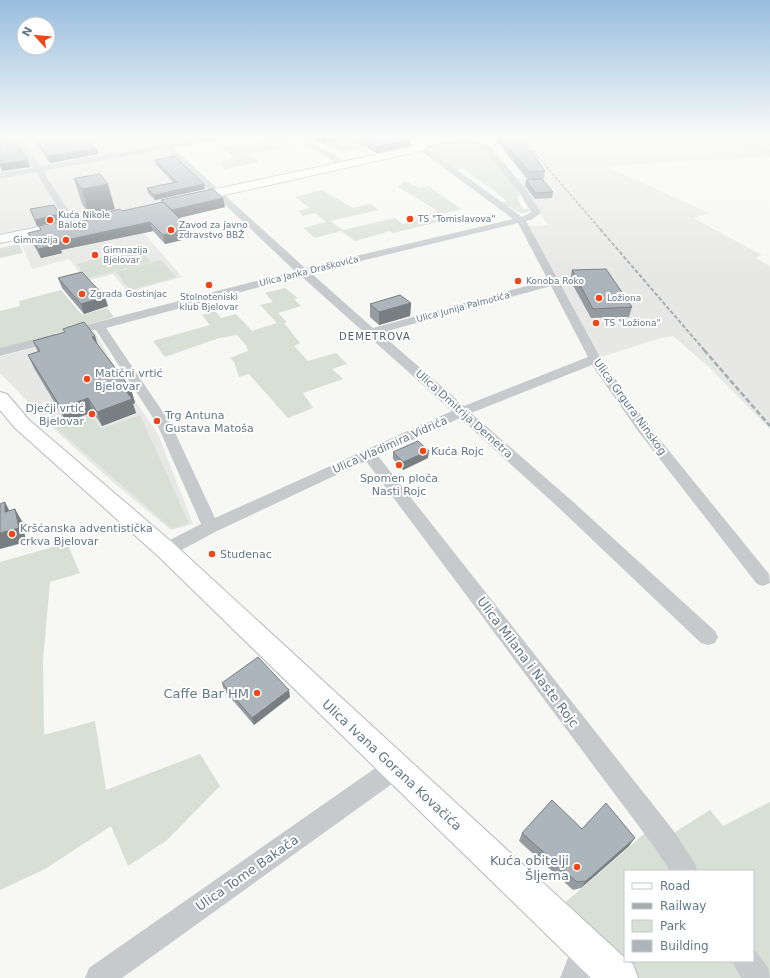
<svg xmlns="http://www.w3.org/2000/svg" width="770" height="978" font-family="'DejaVu Sans',sans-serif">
<rect width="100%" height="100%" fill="#f7f7f3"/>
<path fill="#e7e8e6" d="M 0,136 L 227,136 L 168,146 L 218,193 L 0,239 Z
M 488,136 L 716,136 L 770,157 L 605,166 L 709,213 L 693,218 L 762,255 L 755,258 L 770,266 L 770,429 L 711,369 L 673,336 L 661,338 L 595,359 L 525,226 L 548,225 L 517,178 L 548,175 L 539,164 L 516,165 L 496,140 L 512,139 Z
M 131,218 L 182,277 L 128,292 L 113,274 L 86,281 L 69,259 L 32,269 L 20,241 Z
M 94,331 L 132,396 L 158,434 L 193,524 L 171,530 L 115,484 L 57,432 L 0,373 L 0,357 Z"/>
<path fill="#d8dfd4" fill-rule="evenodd" d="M 280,136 L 286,136 L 294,140 L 286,143 L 291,146 L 249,154 L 259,162 L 225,169 L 218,163 L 234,158 L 220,146 L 232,144 L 237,147 L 243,147 L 278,139 L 275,137 Z
M 716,136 L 770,136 L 770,157 Z
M 367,138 L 376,140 L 359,143 L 365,147 L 342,152 L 328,144 L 350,139 L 354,141 Z
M 457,144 L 482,146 L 520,195 L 517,198 L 523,209 L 530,209 L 528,212 C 521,214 516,212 511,207 L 505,208 L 500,203 L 507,201 L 463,168 L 455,170 L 430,150 Z
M 405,181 L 419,188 L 428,186 L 461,209 L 442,214 L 451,219 L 393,233 L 390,231 L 355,241 L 341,231 L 315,238 L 303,228 L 326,222 L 315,213 L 303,216 L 298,211 L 310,208 L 295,197 L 322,190 L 353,208 L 370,204 L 379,210 L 330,221 L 343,230 L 395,218 L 403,224 L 418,220 L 413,217 L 438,211 L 398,187 Z
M 19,244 L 23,253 L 0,258 L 0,248 Z
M 138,248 L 151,262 L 88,278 L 77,264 Z
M 161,260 L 176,277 L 130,290 L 116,272 Z
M 285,288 L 298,298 L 294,299 L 301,306 L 278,313 L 287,322 L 284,323 L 300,343 L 294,346 L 308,361 L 336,353 L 347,364 L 332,369 L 343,379 L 303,393 L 313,408 L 288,418 L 249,374 L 239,377 L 234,362 L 230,358 L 248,351 L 246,345 L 237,335 L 219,338 L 165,357 L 153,341 L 210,325 L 202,315 L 215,311 L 221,318 L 236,314 L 252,331 L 277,323 L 260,305 L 273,302 L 265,293 Z
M 61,290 L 82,315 L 107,308 L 114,317 L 0,349 L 0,311 L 20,306 L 19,301 Z
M 91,415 L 101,429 L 140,415 L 189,523 L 172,529 L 56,428 Z
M 67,543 L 80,573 L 50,582 L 43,660 L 44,735 L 95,721 L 106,790 L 200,754 L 220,786 L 167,840 L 128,866 L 111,826 L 45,869 L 0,890 L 0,562 Z
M 770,802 L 770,978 L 619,978 L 551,915 L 653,826 L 664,839 L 710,810 L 723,826 ZM 625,871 L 753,871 L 753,961 L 625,961 Z"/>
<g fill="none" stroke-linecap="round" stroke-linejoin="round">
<path fill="#bdcace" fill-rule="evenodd" d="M 725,136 L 728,136 L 770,151 L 770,153 Z"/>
<defs>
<path id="secondary" d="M 0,392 L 7,394 L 29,420 L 174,544 L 625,958 L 625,961 L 629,961 L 633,964 L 638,978 L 591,978 L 158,556 L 15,428 L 0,410 Z"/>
<path id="primary" d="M 402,136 C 412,136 422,137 426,148 L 421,151 L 189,203 L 185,202 L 183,199 L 185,196 L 189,195 L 415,146 Z
M 58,223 L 63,224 L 65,227 L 63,230 L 0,243 L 0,235 Z"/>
</defs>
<use href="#secondary" stroke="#b6bcc0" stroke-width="2"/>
<use href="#primary" stroke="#b9bdc1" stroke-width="2"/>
<path fill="#c6cacd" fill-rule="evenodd" d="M 11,136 L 19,136 L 40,166 L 161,145 L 152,136 L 160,136 L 169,144 L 214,136 L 231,136 L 227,138 L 173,148 L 305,268 L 513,219 L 417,148 L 421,146 L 463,140 L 477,142 L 490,146 L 528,192 L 541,213 L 531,220 L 526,221 L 601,359 L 648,425 L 769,574 L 770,583 L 763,586 L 757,584 L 638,431 L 592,365 L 471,413 L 571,500 L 715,631 L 718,637 L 715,643 L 708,645 L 701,643 L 559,508 L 460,418 L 378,456 L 673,830 L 694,862 L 698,871 L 670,871 L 655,848 L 366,461 L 217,531 L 172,555 L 166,557 L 160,555 L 157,550 L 160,545 L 201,524 L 157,424 L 96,330 L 86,331 L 84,328 L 86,325 L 295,271 L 166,149 L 43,171 L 77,224 L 72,227 L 69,226 L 36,172 L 0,179 L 0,173 L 33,168 ZM 463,144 L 475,146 L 484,150 L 521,195 L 531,212 L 522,217 L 428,149 ZM 518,223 L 548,280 L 373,328 L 311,273 ZM 301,276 L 452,411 L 215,518 L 171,424 L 106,328 ZM 551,286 L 588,357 L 464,406 L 380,333 Z
M 293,136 L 302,136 L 350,165 L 346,167 L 343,167 Z
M 54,334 L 58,335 L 60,338 L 58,341 L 0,356 L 0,348 Z
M 395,757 L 403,760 L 406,768 L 403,776 L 122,978 L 85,978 L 89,968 L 387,760 Z
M 586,934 L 596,938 L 600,948 L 588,978 L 560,978 L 576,938 Z
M 753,950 L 756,951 L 768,968 L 770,978 L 741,978 L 732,961 L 753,961 Z"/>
<use href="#secondary" fill="#fff" fill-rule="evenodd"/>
<use href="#primary" fill="#fff" fill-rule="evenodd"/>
<path stroke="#a4abb1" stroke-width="1.5" stroke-dasharray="3 1.5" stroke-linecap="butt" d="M 520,136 L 601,230"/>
<path stroke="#a4abb1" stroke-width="2" stroke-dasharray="4 2" stroke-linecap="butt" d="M 600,229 L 705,351"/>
<path stroke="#a4abb1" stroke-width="2.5" stroke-dasharray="5.5 2.5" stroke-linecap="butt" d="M 704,350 L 770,426"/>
</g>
<path fill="#949ca1" d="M 30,136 L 84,136 L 96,148 L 98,154 L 50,163 Z
M 308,136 L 404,136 L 410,140 L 410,146 L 376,153 L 351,138 L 322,144 Z
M 496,136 L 516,136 L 545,171 L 544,179 L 528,180 L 496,140 Z
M 155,160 L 204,184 L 205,189 L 155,200 L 148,193 L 147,188 L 173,182 L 156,165 Z
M 74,179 L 115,209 L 89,214 L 82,204 Z
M 526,180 L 553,192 L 552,198 L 535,199 L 525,186 Z
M 161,200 L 225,207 L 179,218 L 188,234 L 181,235 L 182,240 L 165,244 L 153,231 L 61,250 L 62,253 L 41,258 L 32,242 L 28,233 L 40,230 L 39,226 L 66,225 L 95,219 L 94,215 L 122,211 L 162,202 Z
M 30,209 L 61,220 L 37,226 Z
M 572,270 L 632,307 L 629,317 L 591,318 L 570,280 Z
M 58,278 L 108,306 L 84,314 L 62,288 Z
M 411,303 L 410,316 L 379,325 L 370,317 L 370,304 Z
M 63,329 L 95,336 L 98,346 L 131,389 L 135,403 L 133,404 L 136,413 L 102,426 L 93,412 L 66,422 L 34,368 L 28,355 L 38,352 L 33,341 L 64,332 Z
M 393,452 L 428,458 L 403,470 L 393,459 Z
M 222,683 L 290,697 L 254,725 L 224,690 Z
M 582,829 L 629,846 L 581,888 L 573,890 L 519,841 L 522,833 Z"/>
<path fill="#787f83" d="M 332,136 L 351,136 L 351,138 L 322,144 L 321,138 Z
M 410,140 L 410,146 L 376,153 L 376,147 Z
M 96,148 L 98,154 L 50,163 L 48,156 Z
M 28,160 L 30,167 L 2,171 L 0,165 L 0,164 Z
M 108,184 L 115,209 L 89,214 L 82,189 Z
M 204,184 L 205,189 L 155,200 L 154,195 Z
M 223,198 L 225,207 L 174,219 L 172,210 Z
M 59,214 L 61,220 L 37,226 L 35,220 Z
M 150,222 L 153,231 L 61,250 L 62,253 L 41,258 L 38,249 L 57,242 Z
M 186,225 L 188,234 L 181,235 L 182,240 L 165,244 L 163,235 L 177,227 Z
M 105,297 L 108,306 L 84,314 L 81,304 Z
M 411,303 L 410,316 L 379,325 L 379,312 Z
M 95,336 L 99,350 L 92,337 Z
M 131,389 L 135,403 L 133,404 L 136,413 L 102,426 L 97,412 L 126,391 Z
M 88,398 L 93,412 L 66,422 L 61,408 Z
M 429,451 L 428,458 L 403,470 L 403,462 Z
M 5,502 L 12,516 L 5,512 Z
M 15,509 L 23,523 L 26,542 L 0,549 L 0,533 Z
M 289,690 L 290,697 L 254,725 L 252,718 Z
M 635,838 L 629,846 L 581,888 L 586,881 Z"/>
<path fill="#acb5bb" stroke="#787f83" d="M 0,136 L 11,136 L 28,160 L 0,164 Z
M 33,136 L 84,136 L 96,148 L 48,156 Z
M 318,136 L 332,136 L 321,138 Z
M 357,136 L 404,136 L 410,140 L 376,147 Z
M 499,136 L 516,136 L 533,154 L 545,171 L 529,172 Z
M 174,156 L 204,184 L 154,195 L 147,188 L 177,182 L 155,160 Z
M 100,174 L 108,184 L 82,189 L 74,179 L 76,178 Z
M 542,179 L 553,192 L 535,193 L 526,180 Z
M 213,189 L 223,198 L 172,210 L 161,200 Z
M 163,202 L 186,225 L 177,227 L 180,231 L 163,235 L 150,222 L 57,242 L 59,244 L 38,249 L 28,233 L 41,230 L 39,226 L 64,221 L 66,225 L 96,218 L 94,215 L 120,209 L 122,211 Z
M 54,205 L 59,214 L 35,220 L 30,209 Z
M 606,269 L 632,307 L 593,309 L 572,270 Z
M 82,272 L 105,297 L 81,304 L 58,278 Z
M 400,295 L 411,303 L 379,312 L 370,304 Z
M 84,322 L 95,336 L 92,337 L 131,389 L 126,391 L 132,399 L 97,412 L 88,398 L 61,408 L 28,355 L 40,351 L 33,341 L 65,332 L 63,329 Z
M 418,441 L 429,451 L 403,462 L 393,452 Z
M 5,502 L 5,512 L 15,509 L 19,528 L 0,533 L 0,504 Z
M 258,657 L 289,690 L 252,718 L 222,683 Z
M 552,800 L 582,829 L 606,803 L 635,838 L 586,881 L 577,882 L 522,833 Z"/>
<linearGradient id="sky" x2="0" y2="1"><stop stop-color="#97bdde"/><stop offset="0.5" stop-color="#fbfbfa"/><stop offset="1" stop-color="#fbfbfa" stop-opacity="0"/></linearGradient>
<rect width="770" height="273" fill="url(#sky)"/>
<g fill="#f04619" stroke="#fff" stroke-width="1.5">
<circle cx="410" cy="219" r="4"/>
<circle cx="50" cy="220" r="4"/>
<circle cx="171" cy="230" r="4"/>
<circle cx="66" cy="240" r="4"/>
<circle cx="95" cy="255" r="4"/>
<circle cx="518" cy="281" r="4"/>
<circle cx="209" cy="285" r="4"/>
<circle cx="82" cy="294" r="4"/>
<circle cx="599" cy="298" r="4"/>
<circle cx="596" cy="323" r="4"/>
<circle cx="87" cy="379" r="4"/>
<circle cx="92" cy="414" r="4"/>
<circle cx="157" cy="421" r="4"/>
<circle cx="423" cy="451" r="4"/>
<circle cx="399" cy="465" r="4"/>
<circle cx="12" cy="534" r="4"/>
<circle cx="212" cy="554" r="4"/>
<circle cx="257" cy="693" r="4"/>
<circle cx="577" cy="867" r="4"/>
</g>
<g text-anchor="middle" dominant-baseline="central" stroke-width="4" stroke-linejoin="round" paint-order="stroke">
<g font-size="9" fill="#637887" stroke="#fff" text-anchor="start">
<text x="58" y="215">Kuća Nikole<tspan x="58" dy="10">Balote</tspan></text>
<text x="418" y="219">TS "Tomislavova"</text>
<text x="179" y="225">Zavod za javno<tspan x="179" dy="10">zdravstvo BBŽ</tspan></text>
<text x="58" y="240" text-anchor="end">Gimnazija</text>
<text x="103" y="250">Gimnazija<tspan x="103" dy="10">Bjelovar</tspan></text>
<text x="526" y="281">Konoba Roko</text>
<text x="90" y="294">Zgrada Gostinjac</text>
<text x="209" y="297" text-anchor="middle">Stolnoteniski<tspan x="209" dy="10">klub Bjelovar</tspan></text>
<text x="607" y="298">Ložiona</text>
<text x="604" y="323">TS "Ložiona"</text>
</g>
<g font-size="9" fill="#637887" stroke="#fff">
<text transform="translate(309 271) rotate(-14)">Ulica Janka Draškovića</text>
<text transform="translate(463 307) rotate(-15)">Ulica Junija Palmotića</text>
</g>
<g font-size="10" letter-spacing="1" fill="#52606b" stroke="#fff">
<text x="375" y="336">DEMETROVA</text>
</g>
<g font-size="11" fill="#637887" stroke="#fff" text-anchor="start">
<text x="95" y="373">Matični vrtić<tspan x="95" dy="13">Bjelovar</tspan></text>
<text x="84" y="408" text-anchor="end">Dječji vrtić<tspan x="84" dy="13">Bjelovar</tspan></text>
<text x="165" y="415">Trg Antuna<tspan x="165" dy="13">Gustava Matoša</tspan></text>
<text x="431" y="451">Kuća Rojc</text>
<text x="399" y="478" text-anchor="middle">Spomen ploča<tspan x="399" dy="13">Nasti Rojc</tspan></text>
<text x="20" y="528">Kršćanska adventistička<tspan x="20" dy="13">crkva Bjelovar</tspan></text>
<text x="220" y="554">Studenac</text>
</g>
<g font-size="11" fill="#637887" stroke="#fff">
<text transform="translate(630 407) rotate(54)">Ulica Grgura Ninskog</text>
<text transform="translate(464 414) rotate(42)">Ulica Dmitrija Demetra</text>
<text transform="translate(390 445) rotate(-24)">Ulica Vladimira Vidrića</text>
</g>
<g font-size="13" fill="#637887" stroke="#fff">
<text transform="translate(528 662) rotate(53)">Ulica Milana i Naste Rojc</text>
<text transform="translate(392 765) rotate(43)">Ulica Ivana Gorana Kovačića</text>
<text transform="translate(247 873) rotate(-35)">Ulica Tome Bakača</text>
</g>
<g font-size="13" fill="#637887" stroke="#fff" text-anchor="end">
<text x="249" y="693">Caffe Bar HM</text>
<text x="569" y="860">Kuća obitelji<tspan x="569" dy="15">Šljema</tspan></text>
</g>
</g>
<rect x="624" y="870" width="130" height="92" fill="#ffffff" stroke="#c1c9cf"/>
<rect x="632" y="883" width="20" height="6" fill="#ffffff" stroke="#c1c9cf"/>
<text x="660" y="890" font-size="12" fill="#637887">Road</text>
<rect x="632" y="903" width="20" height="6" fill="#a4abb1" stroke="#c1c9cf"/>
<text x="660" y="910" font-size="12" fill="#637887">Railway</text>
<rect x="632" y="920" width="20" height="12" fill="#d8dfd4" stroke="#c1c9cf"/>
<text x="660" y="930" font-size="12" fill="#637887">Park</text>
<rect x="632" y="940" width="20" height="12" fill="#acb5bb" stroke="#c1c9cf"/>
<text x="660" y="950" font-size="12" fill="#637887">Building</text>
<g transform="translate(36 36) rotate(297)"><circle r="19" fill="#ffffff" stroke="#c1c9cf"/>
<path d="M0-3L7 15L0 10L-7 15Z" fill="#f04619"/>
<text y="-6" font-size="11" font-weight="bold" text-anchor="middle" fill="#637887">N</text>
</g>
</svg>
